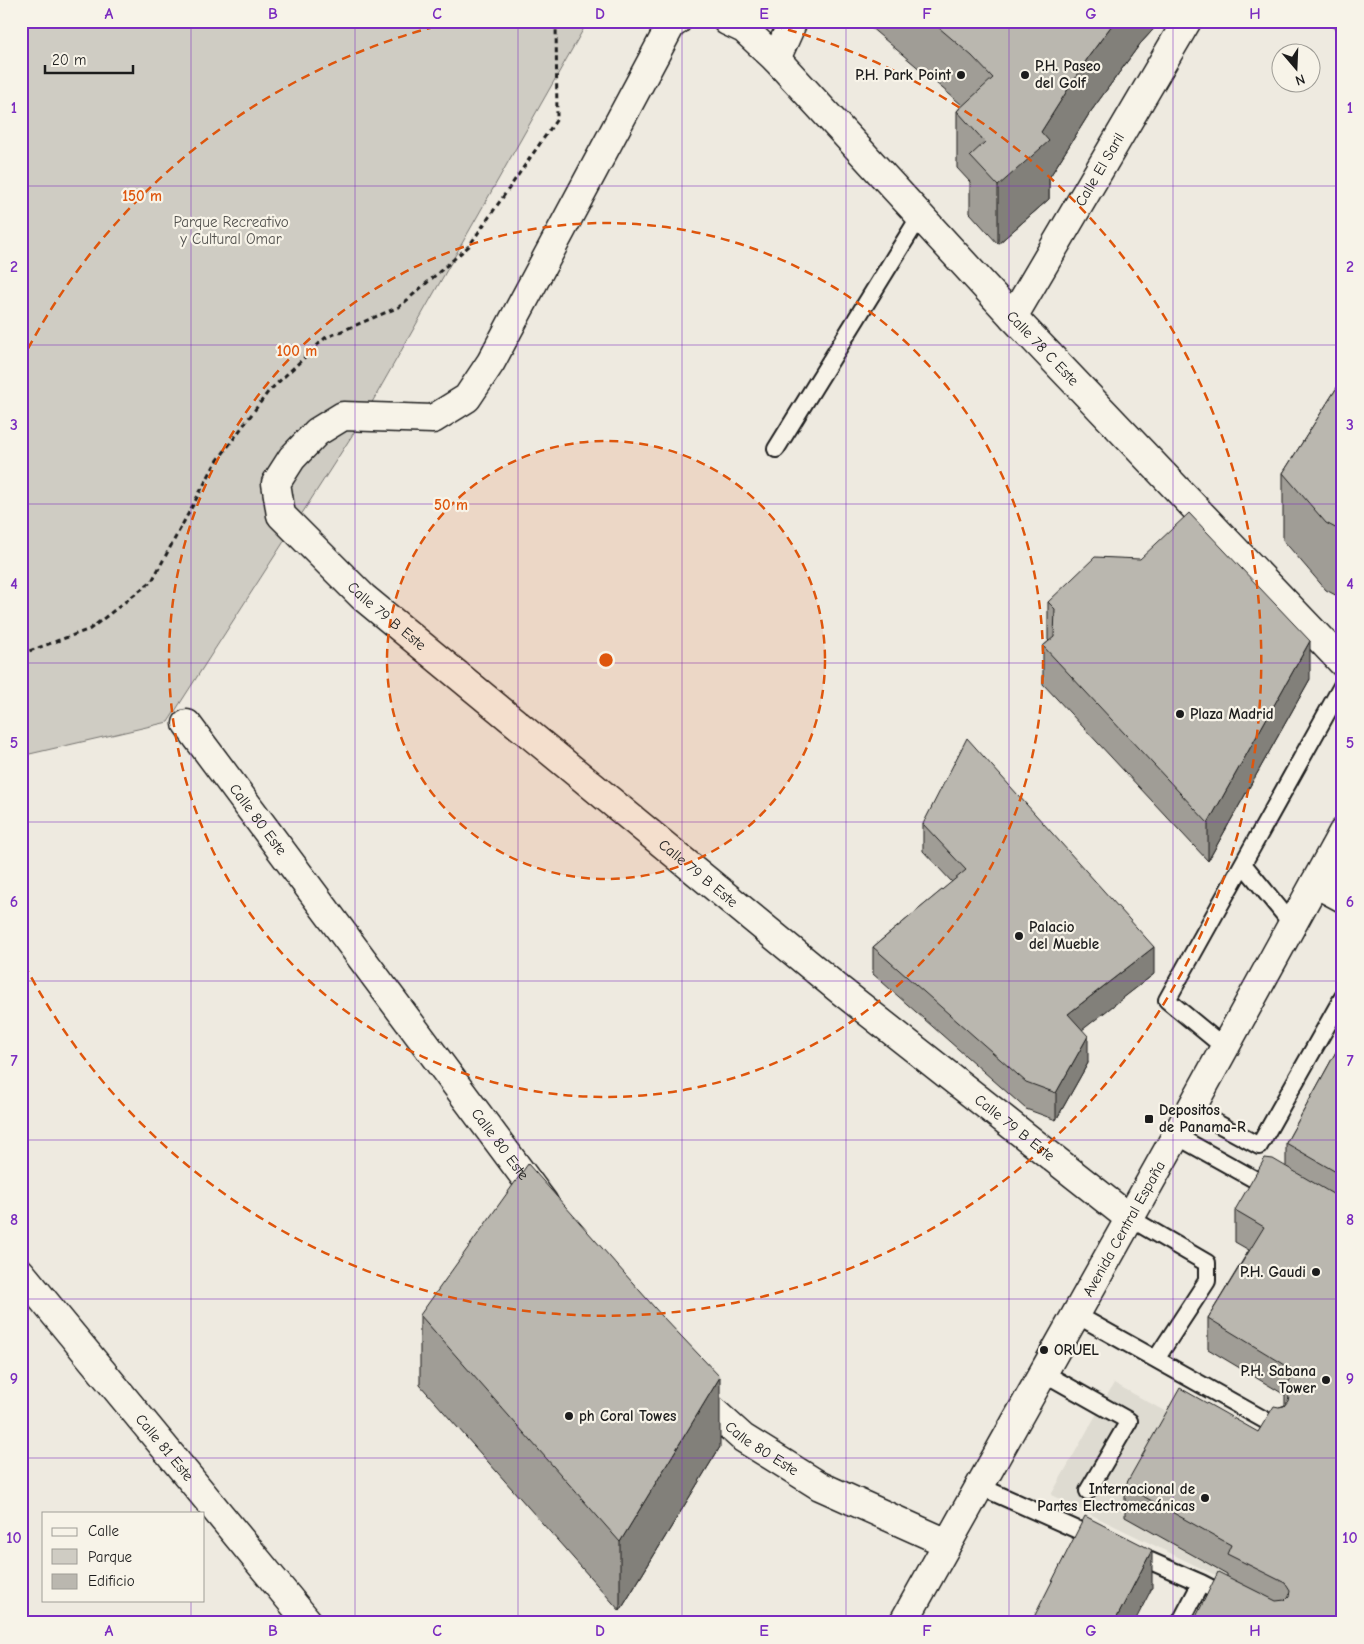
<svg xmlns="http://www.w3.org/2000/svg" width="1364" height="1644" font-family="'Comic Neue',sans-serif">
<rect width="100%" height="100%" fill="#eeeae0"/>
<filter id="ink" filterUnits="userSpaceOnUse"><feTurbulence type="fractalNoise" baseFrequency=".02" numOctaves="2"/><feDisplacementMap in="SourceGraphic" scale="10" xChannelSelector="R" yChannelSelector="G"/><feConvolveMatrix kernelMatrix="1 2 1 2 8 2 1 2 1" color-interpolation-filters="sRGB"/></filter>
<g filter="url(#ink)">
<path fill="#dedbd1" d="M 1114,1383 L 1305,1489 L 1250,1592 L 1051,1495 Z"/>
<path fill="#cfccc3" stroke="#767470" d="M 21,21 L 588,21 L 362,420 L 168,722 L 21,756 Z"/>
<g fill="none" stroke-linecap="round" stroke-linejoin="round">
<defs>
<path id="lane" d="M 1341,21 L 1343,23
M 776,449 L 920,216
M 1243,864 L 1292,924
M 1224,1047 L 1167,1000 L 1343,684
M 1191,1109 L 1259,1146 L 1343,997
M 1175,1135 L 1254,1179 L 1274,1180
M 1128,1217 L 1207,1263 L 1207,1281 L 1156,1359
M 1075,1314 L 1279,1428
M 1042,1372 L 1129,1421 L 1088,1491
M 979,1486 L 1098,1539
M 1132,1553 L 1201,1583 L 1230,1598
M 1180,1623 L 1201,1583"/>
<g id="street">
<path id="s1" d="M 677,21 L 672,23 L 491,362 L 467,398 L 433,419 L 343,416 L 317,432 L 292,458 L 276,483 L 281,515 L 363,597 L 840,990 L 1128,1217"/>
<path id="s2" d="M 727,21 L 744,29 L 776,59 L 1013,317 L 1343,663"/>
<path d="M 776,59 L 793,21"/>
<path id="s3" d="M 1013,317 L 1187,21"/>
<path id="s4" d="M 187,724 L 544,1203"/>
<path d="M 1315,883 L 1343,898"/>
<path id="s5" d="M 692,1392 L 743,1438 L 820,1486 L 947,1543"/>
</g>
<g id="secondary">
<path id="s6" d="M 21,1273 L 309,1623"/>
<path id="s7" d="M 903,1623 L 1191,1109 L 1343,832"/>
</g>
</defs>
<use href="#lane" stroke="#1c1c1c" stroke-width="20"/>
<use href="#street" stroke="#1c1c1c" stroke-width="31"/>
<use href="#secondary" stroke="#1c1c1c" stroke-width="31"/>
<path stroke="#1c1c1c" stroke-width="3" stroke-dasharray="5 4" stroke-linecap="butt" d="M 21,654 L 90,629 L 152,581 L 215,464 L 268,392 L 325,338 L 399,307 L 469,246 L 557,119 L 556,21"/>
<use href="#lane" stroke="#f7f3e8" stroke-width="16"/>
<use href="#street" stroke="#f7f3e8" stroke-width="28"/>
<use href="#secondary" stroke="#f7f3e8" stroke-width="28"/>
</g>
<path fill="#a09d96" stroke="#1c1c1c" d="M 863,21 L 1161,21 L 1140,44 L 1089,114 L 1049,178 L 1049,199 L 998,244 L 970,213 L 970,182 L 957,168 L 957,111 L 962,105 Z
M 1343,378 L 1343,599 L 1326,590 L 1283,540 L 1283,473 Z
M 1048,602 L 1310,679 L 1208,861 L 1043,684 L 1043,646 L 1049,641 L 1048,640 Z
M 923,824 L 1154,974 L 1082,1029 L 1088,1063 L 1056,1120 L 1026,1109 L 873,974 L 873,947 L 952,882 L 923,851 Z
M 1343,1039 L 1343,1623 L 1193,1623 L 1227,1576 L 1227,1574 L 1125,1517 L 1125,1486 L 1258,1432 L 1279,1407 L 1285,1405 L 1285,1395 L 1208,1349 L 1208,1318 L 1249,1250 L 1235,1242 L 1235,1210 L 1286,1166 L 1286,1143 Z
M 420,1315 L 720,1447 L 620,1611 L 420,1385 Z"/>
<path fill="#82807a" stroke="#1c1c1c" d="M 1115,21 L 1161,21 L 1140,44 L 1089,114 L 1049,178 L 1049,199 L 998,244 L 998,186 L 1041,132 L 1089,56 Z
M 1310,641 L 1310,679 L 1208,861 L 1208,823 Z
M 1154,947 L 1154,974 L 1068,1041 L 1068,1014 Z
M 1088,1036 L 1088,1063 L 1056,1120 L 1056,1093 Z
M 720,1377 L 720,1447 L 620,1611 L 620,1542 Z
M 1152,1550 L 1152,1588 L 1134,1623 L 1114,1623 Z"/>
<path fill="#bab7af" stroke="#1c1c1c" d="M 931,21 L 1115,21 L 1089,56 L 1041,132 L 1049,141 L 998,186 L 970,156 L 985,142 L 957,111 L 993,78 L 972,56 Z
M 1343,378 L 1343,532 L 1326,523 L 1283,473 Z
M 1189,513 L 1310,641 L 1208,823 L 1043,646 L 1054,637 L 1055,609 L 1048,602 L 1095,557 L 1140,559 Z
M 967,738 L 1154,947 L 1068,1014 L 1088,1036 L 1056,1093 L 1026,1082 L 873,947 L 966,870 L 923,824 Z
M 1343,1039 L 1343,1176 L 1286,1143 Z
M 1265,1158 L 1273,1159 L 1338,1197 L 1343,1197 L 1343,1623 L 1193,1623 L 1218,1572 L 1276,1601 L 1285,1600 L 1289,1596 L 1290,1591 L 1285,1583 L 1227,1554 L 1231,1545 L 1125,1486 L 1180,1388 L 1258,1432 L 1274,1406 L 1279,1407 L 1284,1406 L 1288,1401 L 1289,1396 L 1285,1389 L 1295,1371 L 1208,1318 L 1264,1227 L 1235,1210 Z
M 528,1164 L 662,1316 L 720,1377 L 620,1542 L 420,1315 Z
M 1085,1516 L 1152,1550 L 1114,1623 L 1031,1623 Z"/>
</g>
<path fill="none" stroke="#7b2cbf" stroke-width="1" stroke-opacity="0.55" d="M 191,21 L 191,1513M 355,21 L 355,1623M 518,21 L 518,1623M 682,21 L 682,1623M 846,21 L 846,1623M 1009,21 L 1009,1623M 1173,21 L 1173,1623M 21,186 L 1343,186M 21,345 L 1343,345M 21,504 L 1343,504M 21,663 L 1343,663M 21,822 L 1343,822M 21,981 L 1343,981M 21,1140 L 1343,1140M 21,1299 L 1343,1299M 21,1458 L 1343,1458M 191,1600 L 191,1623"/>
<circle cx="606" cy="660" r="219" fill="#de560d" fill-opacity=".12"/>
<g fill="none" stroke="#de560d" stroke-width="2.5" stroke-dasharray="9 6">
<circle cx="606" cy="660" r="219"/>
<circle cx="606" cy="660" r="437"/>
<path d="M21 362A656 656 0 0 1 453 22M759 22A656 656 0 1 1 21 958"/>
</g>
<g fill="#1c1c1c" stroke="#f7f3e8" stroke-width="2">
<circle cx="961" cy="75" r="5"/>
<circle cx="1025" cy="75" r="5"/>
<circle cx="1180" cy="714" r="5"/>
<circle cx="1019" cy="936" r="5"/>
<rect x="1144" y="1114" width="10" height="10" rx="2.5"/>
<circle cx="1316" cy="1272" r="5"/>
<circle cx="1044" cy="1350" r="5"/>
<circle cx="1326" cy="1380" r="5"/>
<circle cx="569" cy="1416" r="5"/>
<circle cx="1205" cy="1498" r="5"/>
</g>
<g text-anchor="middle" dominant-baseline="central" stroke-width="4.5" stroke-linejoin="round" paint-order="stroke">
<g font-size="15" font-weight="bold" fill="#1c1c1c" stroke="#f7f3e8" text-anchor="start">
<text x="1035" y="66">P.H. Paseo<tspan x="1035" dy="17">del Golf</tspan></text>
<text x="951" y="75" text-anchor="end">P.H. Park Point</text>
<text x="1190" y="714">Plaza Madrid</text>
<text x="1029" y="927">Palacio<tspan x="1029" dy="17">del Mueble</tspan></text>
<text x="1159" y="1110">Depositos<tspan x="1159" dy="17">de Panama-R</tspan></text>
<text x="1306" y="1272" text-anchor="end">P.H. Gaudi</text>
<text x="1054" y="1350">ORUEL</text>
<text x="1316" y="1371" text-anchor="end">P.H. Sabana<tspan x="1316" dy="17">Tower</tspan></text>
<text x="579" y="1416">ph Coral Towes</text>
<text x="1195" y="1489" text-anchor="end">Internacional de<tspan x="1195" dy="17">Partes Electromecánicas</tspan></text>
</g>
<g font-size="15" fill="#1c1c1c" stroke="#f7f3e8">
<text stroke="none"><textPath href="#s3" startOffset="171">Calle El Saril</textPath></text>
<text stroke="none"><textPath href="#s2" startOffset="456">Calle 78 C Este</textPath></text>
<text stroke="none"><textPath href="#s1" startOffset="838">Calle 79 B Este</textPath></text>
<text stroke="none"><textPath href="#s4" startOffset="119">Calle 80 Este</textPath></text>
<text stroke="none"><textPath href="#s1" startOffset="1242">Calle 79 B Este</textPath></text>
<text stroke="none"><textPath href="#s1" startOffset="1648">Calle 79 B Este</textPath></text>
<text stroke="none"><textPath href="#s4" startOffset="524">Calle 80 Este</textPath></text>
<text stroke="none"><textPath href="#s7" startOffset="452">Avenida Central España</textPath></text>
<text stroke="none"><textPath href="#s6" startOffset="226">Calle 81 Este</textPath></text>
<text stroke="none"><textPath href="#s5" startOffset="90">Calle 80 Este</textPath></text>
</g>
<g font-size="15" fill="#52514e" stroke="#f7f3e8">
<text x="231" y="222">Parque Recreativo<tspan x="231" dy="17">y Cultural Omar</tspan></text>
</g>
</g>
<circle cx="606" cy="660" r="8" fill="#de560d" stroke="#f7f3e8" stroke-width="2.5"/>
<g font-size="15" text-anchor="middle" font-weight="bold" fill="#de560d" stroke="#f7f3e8" stroke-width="4.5" stroke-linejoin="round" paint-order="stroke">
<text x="142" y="201">150 m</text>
<text x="297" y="356">100 m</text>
<text x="451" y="510">50 m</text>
</g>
<rect width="1364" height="1644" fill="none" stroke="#f7f3e8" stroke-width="55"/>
<rect x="42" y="1512" width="162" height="90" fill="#f7f3e8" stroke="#9f9d96"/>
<rect x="52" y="1528" width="25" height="8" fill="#f7f3e8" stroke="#9f9d96"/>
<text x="88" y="1536" font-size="15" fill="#1c1c1c">Calle</text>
<rect x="52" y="1549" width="25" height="15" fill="#cfccc3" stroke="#9f9d96"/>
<text x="88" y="1562" font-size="15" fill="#1c1c1c">Parque</text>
<rect x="52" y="1574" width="25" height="15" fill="#bab7af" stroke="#9f9d96"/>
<text x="88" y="1586" font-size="15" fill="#1c1c1c">Edificio</text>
<g transform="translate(1296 68) rotate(161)"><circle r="24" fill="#f7f3e8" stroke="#9f9d96"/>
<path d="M0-4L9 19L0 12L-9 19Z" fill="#1c1c1c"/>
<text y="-8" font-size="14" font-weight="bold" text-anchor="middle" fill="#1c1c1c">N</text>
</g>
<path d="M45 65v8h88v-8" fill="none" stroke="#1c1c1c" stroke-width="2.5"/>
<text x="52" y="65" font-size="15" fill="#1c1c1c" stroke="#f7f3e8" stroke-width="4" paint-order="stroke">20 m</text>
<rect x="28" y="28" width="1308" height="1588" fill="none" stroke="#7b2cbf" stroke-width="2"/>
<g font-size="16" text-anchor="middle" font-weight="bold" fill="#7b2cbf">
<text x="109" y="19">A</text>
<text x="273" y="19">B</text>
<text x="437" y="19">C</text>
<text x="600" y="19">D</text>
<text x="764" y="19">E</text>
<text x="927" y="19">F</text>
<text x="1091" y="19">G</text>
<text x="1255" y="19">H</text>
<text x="14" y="113">1</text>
<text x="1350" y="113">1</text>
<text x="14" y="272">2</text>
<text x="1350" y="272">2</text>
<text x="14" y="430">3</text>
<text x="1350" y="430">3</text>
<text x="14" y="589">4</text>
<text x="1350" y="589">4</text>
<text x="14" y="748">5</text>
<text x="1350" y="748">5</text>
<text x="14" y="907">6</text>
<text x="1350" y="907">6</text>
<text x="14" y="1066">7</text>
<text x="1350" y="1066">7</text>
<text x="14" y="1225">8</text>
<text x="1350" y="1225">8</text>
<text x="14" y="1384">9</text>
<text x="1350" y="1384">9</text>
<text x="14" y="1543">10</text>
<text x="1350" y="1543">10</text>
<text x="109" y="1636">A</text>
<text x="273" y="1636">B</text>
<text x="437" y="1636">C</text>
<text x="600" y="1636">D</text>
<text x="764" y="1636">E</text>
<text x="927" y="1636">F</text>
<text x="1091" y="1636">G</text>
<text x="1255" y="1636">H</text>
</g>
</svg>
